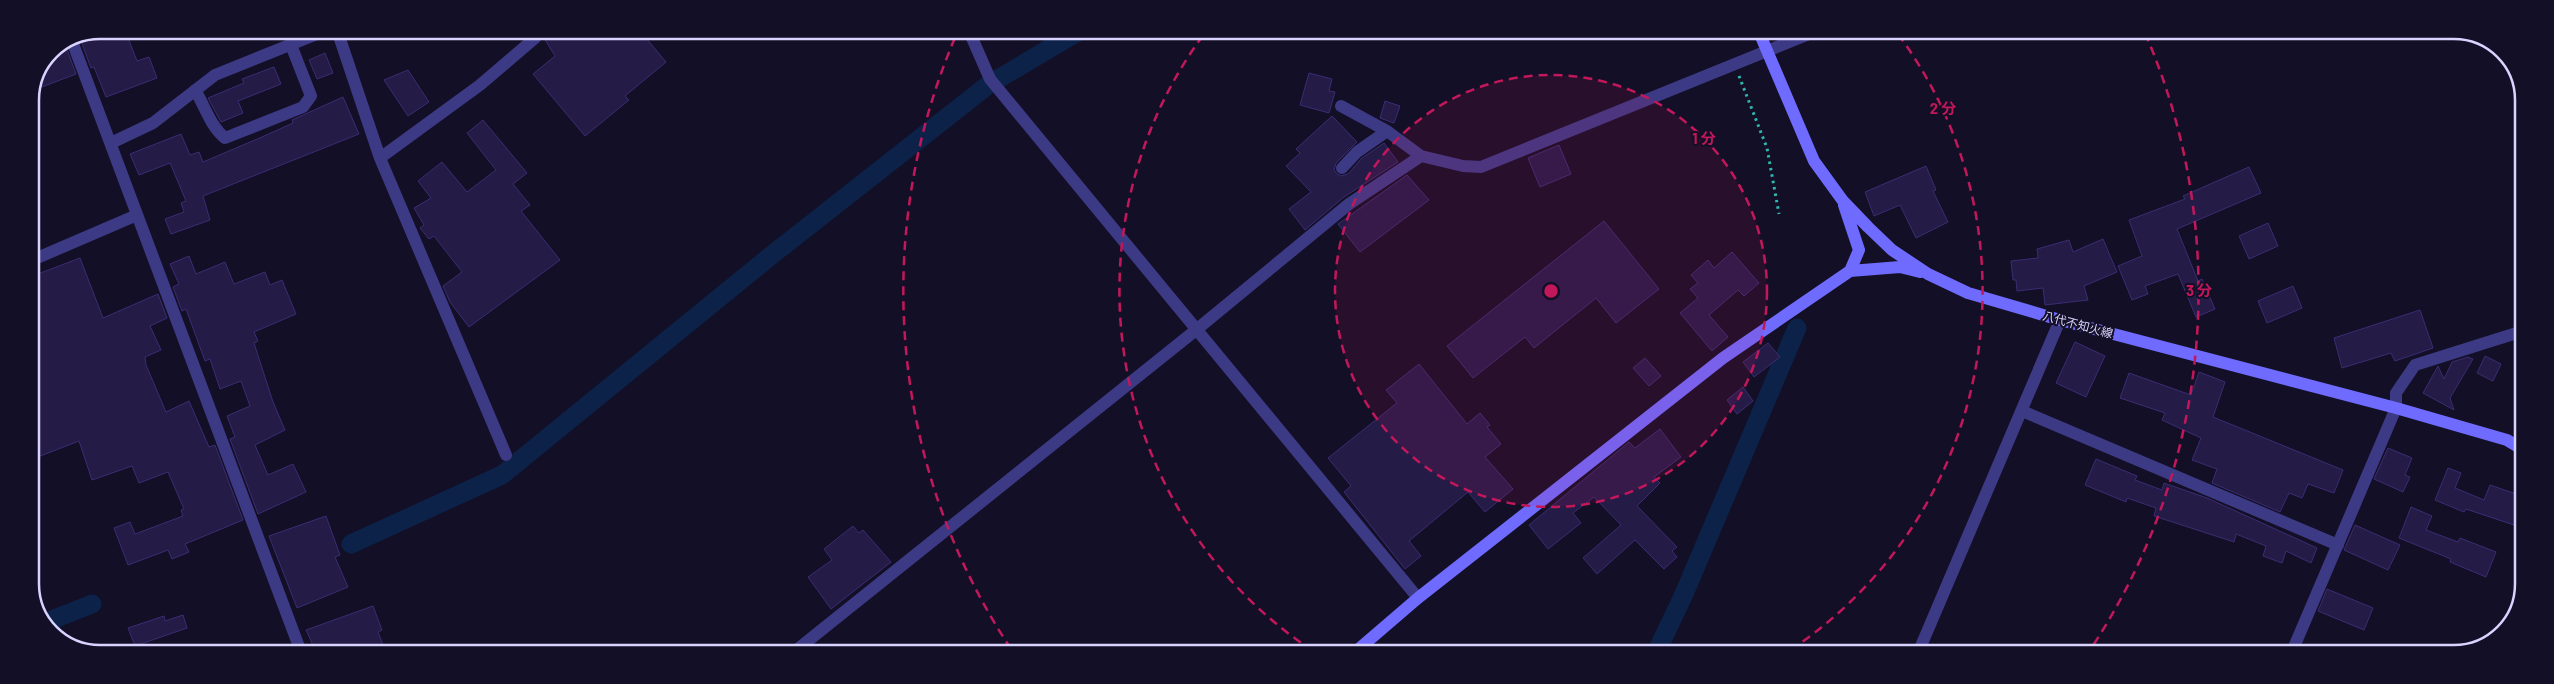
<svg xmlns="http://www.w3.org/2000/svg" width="2554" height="684" font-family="Barlow,'Noto Sans JP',sans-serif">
<rect width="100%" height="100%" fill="#130f26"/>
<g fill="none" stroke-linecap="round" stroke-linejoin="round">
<path stroke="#0c2248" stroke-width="19" d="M 351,544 L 502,475 L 773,254 L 988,85 L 1079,31
M 44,623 L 92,604
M 1656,653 L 1684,594 L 1797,328"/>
</g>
<path fill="#241b47" stroke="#3b2d73" d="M 99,30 L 125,30 L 137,61 L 149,57 L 157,78 L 106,97 L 94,67 L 91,68 L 80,38 Z
M 539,30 L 640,31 L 666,62 L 625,96 L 629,100 L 585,136 L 533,74 L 555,56 Z
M 65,44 L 76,74 L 34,90 L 51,50 Z
M 325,53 L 333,73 L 317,79 L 309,60 Z
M 274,67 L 281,84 L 238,101 L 243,113 L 221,122 L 208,98 L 244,83 L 242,79 Z
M 408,70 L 429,102 L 408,116 L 384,80 Z
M 1309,73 L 1332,79 L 1329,91 L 1335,92 L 1329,113 L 1300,105 Z
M 343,97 L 359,134 L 203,196 L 210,220 L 171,234 L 165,219 L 184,212 L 181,203 L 186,201 L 170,163 L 139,175 L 130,154 L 181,134 L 190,155 L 199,152 L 203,162 L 262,137 L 293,123 L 292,120 Z
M 1385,101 L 1400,106 L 1394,123 L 1380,118 Z
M 1332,116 L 1357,142 L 1336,163 L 1334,170 L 1337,174 L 1341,176 L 1348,174 L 1362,158 L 1384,143 L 1398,162 L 1344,197 L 1305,230 L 1289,209 L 1311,192 L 1286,166 L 1300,153 L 1296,149 Z
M 483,120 L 527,173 L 513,184 L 530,205 L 521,211 L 560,260 L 469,327 L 450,302 L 443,286 L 462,272 L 434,236 L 429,239 L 420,228 L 424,225 L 414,208 L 431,198 L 418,181 L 442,162 L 467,192 L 496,170 L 467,133 Z
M 1559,145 L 1571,174 L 1540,187 L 1528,158 Z
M 1926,166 L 1936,190 L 1933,191 L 1948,222 L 1916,238 L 1900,205 L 1874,216 L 1865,192 Z
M 2249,167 L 2261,193 L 2177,229 L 2198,281 L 2202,279 L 2215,309 L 2196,317 L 2178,274 L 2145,286 L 2148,294 L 2132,300 L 2118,266 L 2142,256 L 2129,220 L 2185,199 L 2183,196 Z
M 1407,175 L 1429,200 L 1360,252 L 1338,224 Z
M 1604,221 L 1659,289 L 1616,323 L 1596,298 L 1534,348 L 1525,337 L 1473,378 L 1447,346 Z
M 2268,223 L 2278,246 L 2249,259 L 2239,236 Z
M 2103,239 L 2117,272 L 2084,286 L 2088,300 L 2045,305 L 2043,288 L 2017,291 L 2016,280 L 2013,280 L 2011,261 L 2038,258 L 2037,249 L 2069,240 L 2073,252 Z
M 1732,252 L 1759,283 L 1744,296 L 1738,290 L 1709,315 L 1728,337 L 1712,351 L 1680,313 L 1698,298 L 1690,289 L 1698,283 L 1691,275 L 1708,260 L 1714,268 Z
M 189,256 L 196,274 L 225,262 L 234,284 L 265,272 L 270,285 L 282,280 L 296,314 L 254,332 L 258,341 L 254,343 L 273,402 L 285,430 L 255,445 L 268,475 L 293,464 L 306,492 L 258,514 L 230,439 L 235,437 L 227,416 L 250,406 L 241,381 L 220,389 L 210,359 L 205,361 L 186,309 L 182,311 L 173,287 L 179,284 L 170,264 Z
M 80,258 L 103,318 L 158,294 L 167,318 L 150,326 L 161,350 L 145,357 L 146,365 L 166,412 L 189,401 L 209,447 L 215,445 L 243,520 L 185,544 L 189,552 L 172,559 L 168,550 L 128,565 L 114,528 L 130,522 L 135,534 L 183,516 L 181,510 L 184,509 L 168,472 L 139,483 L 132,466 L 92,480 L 79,441 L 30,460 L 30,277 Z
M 2293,286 L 2302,308 L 2267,323 L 2258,301 Z
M 2420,310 L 2433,348 L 2395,361 L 2391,353 L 2342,368 L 2334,338 Z
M 2075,342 L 2105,356 L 2086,397 L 2056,383 Z
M 1768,343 L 1780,357 L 1754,377 L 1743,362 Z
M 2485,356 L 2501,364 L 2493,381 L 2477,373 Z
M 2468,357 L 2473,359 L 2450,398 L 2454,410 L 2423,393 L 2438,366 L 2444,379 L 2452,362 Z
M 1645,358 L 1661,376 L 1649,386 L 1633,368 Z
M 1419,364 L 1467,424 L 1480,413 L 1490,425 L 1487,427 L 1501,444 L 1485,457 L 1513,489 L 1485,512 L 1468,492 L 1409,541 L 1421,556 L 1405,569 L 1344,492 L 1351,486 L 1328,458 L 1397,403 L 1386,390 Z
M 2199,372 L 2225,382 L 2213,417 L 2343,470 L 2334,493 L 2308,484 L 2302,498 L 2289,493 L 2280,512 L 2212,483 L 2217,469 L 2192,460 L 2201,438 L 2162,420 L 2165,413 L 2120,398 L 2129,373 L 2191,395 Z
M 1743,387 L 1753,401 L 1737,414 L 1727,400 Z
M 1660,429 L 1681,457 L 1654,477 L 1660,483 L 1637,506 L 1677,547 L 1672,551 L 1677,557 L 1664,569 L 1635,540 L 1597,574 L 1583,558 L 1621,525 L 1594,497 L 1573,513 L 1581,523 L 1548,549 L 1529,525 L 1629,442 L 1635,448 Z
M 2388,448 L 2412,458 L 2405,475 L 2410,477 L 2403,492 L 2374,479 Z
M 2096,459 L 2137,476 L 2135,480 L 2162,490 L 2164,483 L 2207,498 L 2317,548 L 2311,563 L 2286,551 L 2282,563 L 2263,556 L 2266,546 L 2236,534 L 2234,542 L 2154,516 L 2156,508 L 2127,498 L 2126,502 L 2085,485 Z
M 2448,468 L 2461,473 L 2455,488 L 2484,500 L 2490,485 L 2522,496 L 2522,512 L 2517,526 L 2466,509 L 2464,512 L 2435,500 Z
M 2411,507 L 2432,516 L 2426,530 L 2458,542 L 2460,538 L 2496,552 L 2486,577 L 2450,562 L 2451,559 L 2399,538 Z
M 326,516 L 340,555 L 335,557 L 348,587 L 297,608 L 269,536 Z
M 2355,525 L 2400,545 L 2388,570 L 2344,550 Z
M 853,526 L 859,533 L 863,530 L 891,562 L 831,609 L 808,577 L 832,560 L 824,549 Z
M 2327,589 L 2373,608 L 2364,630 L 2318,611 Z
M 373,606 L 382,630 L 378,632 L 386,652 L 316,652 L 306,630 Z
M 183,615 L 187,628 L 135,646 L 128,628 L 164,616 L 165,621 Z"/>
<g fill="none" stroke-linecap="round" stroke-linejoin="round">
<path stroke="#2fb8b0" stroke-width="3" stroke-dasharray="2.5 4" stroke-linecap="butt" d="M 1739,76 L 1767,148 L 1779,214"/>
<path stroke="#3d3a85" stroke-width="12" d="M 337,30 L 380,158 L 506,455
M 969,31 L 990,79 L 1418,598
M 72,41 L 301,652
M 195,90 C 205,106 210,126 225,138 L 303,107 L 311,96 L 291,45
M 1341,106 L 1387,131 L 1421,156
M 111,143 L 153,123 L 215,75 L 327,30
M 380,158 L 480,85 L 535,38 L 529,30
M 1342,168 L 1357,152 L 1387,131
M 30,261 L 137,215
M 2022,411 L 2338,545
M 794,652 L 1196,330 L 1349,204 L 1421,156 L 1463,166 L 1481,167 L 1814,32
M 1918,653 L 2060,320
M 2291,654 L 2396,408 L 2396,393 L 2415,365 L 2523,331"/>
<path stroke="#6f6bff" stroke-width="12" d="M 1759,32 L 1814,161 L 1843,201 L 1868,227 L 1892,250 L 1928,274 L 1968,293 L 2060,320 L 2396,408 L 2507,440 L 2522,449
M 1844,205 L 1859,250 L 1850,271
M 1354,653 L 1418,598 L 1723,358 L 1850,271 L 1900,267 L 1920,272"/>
</g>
<circle cx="1551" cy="291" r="216" fill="#c2185b" fill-opacity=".12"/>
<g fill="none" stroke="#c2185b" stroke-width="2.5" stroke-dasharray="9 6">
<circle cx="1551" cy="291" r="216"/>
<path d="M1313 651A432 432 0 0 1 1204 34M1898 34A432 432 0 0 1 1786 653"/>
<path d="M1011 649A648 648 0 0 1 957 33M2145 33A648 648 0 0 1 2088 653"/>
</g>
<g text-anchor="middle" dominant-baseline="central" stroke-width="4" stroke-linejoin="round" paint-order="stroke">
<g font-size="12" fill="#d9d4ff" stroke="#130f26">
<text transform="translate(2078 324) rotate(15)">八代不知火線</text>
</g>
</g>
<path d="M0 0H2554V684H0ZM100 39H2454A61 61 0 0 1 2515 100V584A61 61 0 0 1 2454 645H100A61 61 0 0 1 39 584V100A61 61 0 0 1 100 39Z" fill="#130f26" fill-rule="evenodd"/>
<path fill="none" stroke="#d9d4ff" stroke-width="2.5" d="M100 39H2454A61 61 0 0 1 2515 100V584A61 61 0 0 1 2454 645H100A61 61 0 0 1 39 584V100A61 61 0 0 1 100 39Z"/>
<circle cx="1551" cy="291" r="8" fill="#c2185b" stroke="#130f26" stroke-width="2.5"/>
<g font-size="15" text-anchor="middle" font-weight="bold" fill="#c2185b" stroke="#130f26" stroke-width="4" stroke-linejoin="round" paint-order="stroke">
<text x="1943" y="114">2 分</text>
<text x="1704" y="144">1 分</text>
<text x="2199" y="296">3 分</text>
</g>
</svg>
